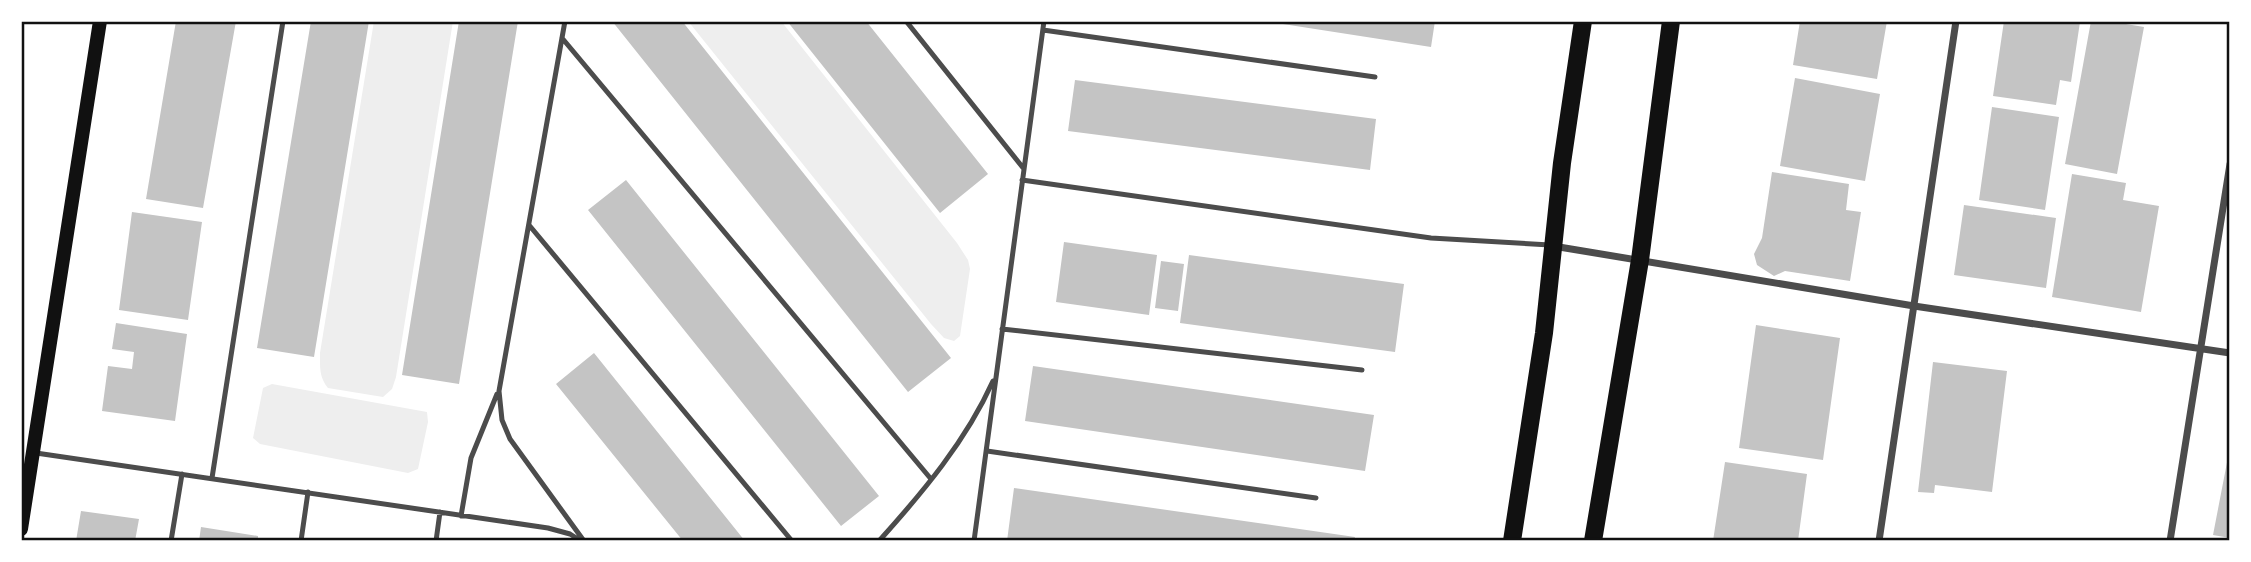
<svg xmlns="http://www.w3.org/2000/svg" width="2251" height="562" font-family="'Titillium Web',sans-serif">
<rect width="100%" height="100%" fill="#fff"/>
<path fill="#eee" d="M 374,21 L 453,21 L 396,377 L 392,389 L 383,397 L 328,388 C 319,377 320,367 320,353 Z
M 688,21 L 781,21 L 957,243 L 968,260 L 970,269 L 960,336 L 954,341 L 944,338 L 931,324 Z
M 272,384 L 427,412 L 428,422 L 418,469 L 408,473 L 260,444 L 253,438 L 263,388 Z"/>
<path fill="#c4c4c4" d="M 176,21 L 236,21 L 203,208 L 146,199 Z
M 311,21 L 369,21 L 314,357 L 257,348 Z
M 459,21 L 518,21 L 459,384 L 402,375 Z
M 612,21 L 682,21 L 951,358 L 908,392 Z
M 787,21 L 866,21 L 988,174 L 940,213 Z
M 1263,21 L 1435,21 L 1431,47 Z
M 1800,21 L 1887,21 L 1877,79 L 1793,65 Z
M 2004,21 L 2080,22 L 2071,82 L 2060,80 L 2056,105 L 1993,96 Z
M 2091,21 L 2108,21 L 2144,27 L 2117,174 L 2065,164 Z
M 1795,78 L 1880,94 L 1865,181 L 1780,166 Z
M 1075,80 L 1376,119 L 1370,170 L 1068,131 Z
M 1992,107 L 2059,117 L 2045,210 L 1979,200 Z
M 1772,172 L 1849,184 L 1846,210 L 1861,212 L 1850,281 L 1785,271 L 1774,276 L 1757,265 L 1754,254 L 1762,238 Z
M 2072,174 L 2126,183 L 2123,200 L 2159,206 L 2141,312 L 2052,297 Z
M 626,180 L 879,496 L 841,526 L 588,210 Z
M 1964,205 L 2056,218 L 2046,288 L 1954,275 Z
M 132,212 L 202,222 L 188,320 L 119,310 Z
M 1064,242 L 1157,255 L 1149,315 L 1056,302 Z
M 1189,255 L 1404,284 L 1395,352 L 1180,323 Z
M 1161,261 L 1184,264 L 1178,311 L 1155,308 Z
M 116,323 L 187,334 L 175,421 L 102,411 L 108,366 L 132,369 L 134,352 L 112,349 Z
M 1756,325 L 1840,338 L 1823,460 L 1739,448 Z
M 594,353 L 745,541 L 683,541 L 556,384 Z
M 1933,362 L 2007,371 L 1992,492 L 1935,485 L 1934,493 L 1918,492 Z
M 1033,366 L 1374,415 L 1365,471 L 1025,421 Z
M 2229,452 L 2230,452 L 2230,538 L 2213,535 Z
M 1725,462 L 1807,474 L 1798,541 L 1713,541 Z
M 1014,488 L 1355,537 L 1354,541 L 1007,541 Z
M 81,511 L 139,519 L 135,541 L 76,541 Z
M 201,527 L 258,536 L 258,541 L 199,541 Z"/>
<g fill="none" stroke-linecap="round" stroke-linejoin="round">
<path stroke="#4c4c4c" stroke-width="5" d="M 565,21 L 499,391 L 502,420 L 510,439 L 584,541
M 906,21 L 1024,169
M 1043,30 L 1375,77
M 562,38 L 931,479
M 1022,180 L 1431,238 L 1550,245
M 529,225 L 792,541
M 1002,329 L 1362,370
M 987,451 L 1316,498
M 36,453 L 548,528 L 570,534 L 581,541
M 212,478 L 283,21
M 461,516 L 471,458 L 497,394
M 171,541 L 182,474
M 301,541 L 308,492
M 436,541 L 440,512
M 879,541 C 923,492 966,441 993,381
M 974,541 L 1044,21"/>
<path stroke="#4c4c4c" stroke-width="7" d="M 1553,246 L 1914,306 L 2230,353
M 1879,541 L 1956,21
M 2170,541 L 2230,164"/>
<path stroke="#111" stroke-width="14" d="M 21,529 L 100,21"/>
<path stroke="#111" stroke-width="18" d="M 1512,541 L 1544,333 L 1562,163 L 1583,21
M 1593,541 L 1640,260 L 1671,21"/>
</g>
<rect width="2251" height="562" fill="none" stroke="#ffffff" stroke-width="46"/>
<rect x="23" y="23" width="2205" height="516" fill="none" stroke="#111" stroke-width="2.5"/>
</svg>
